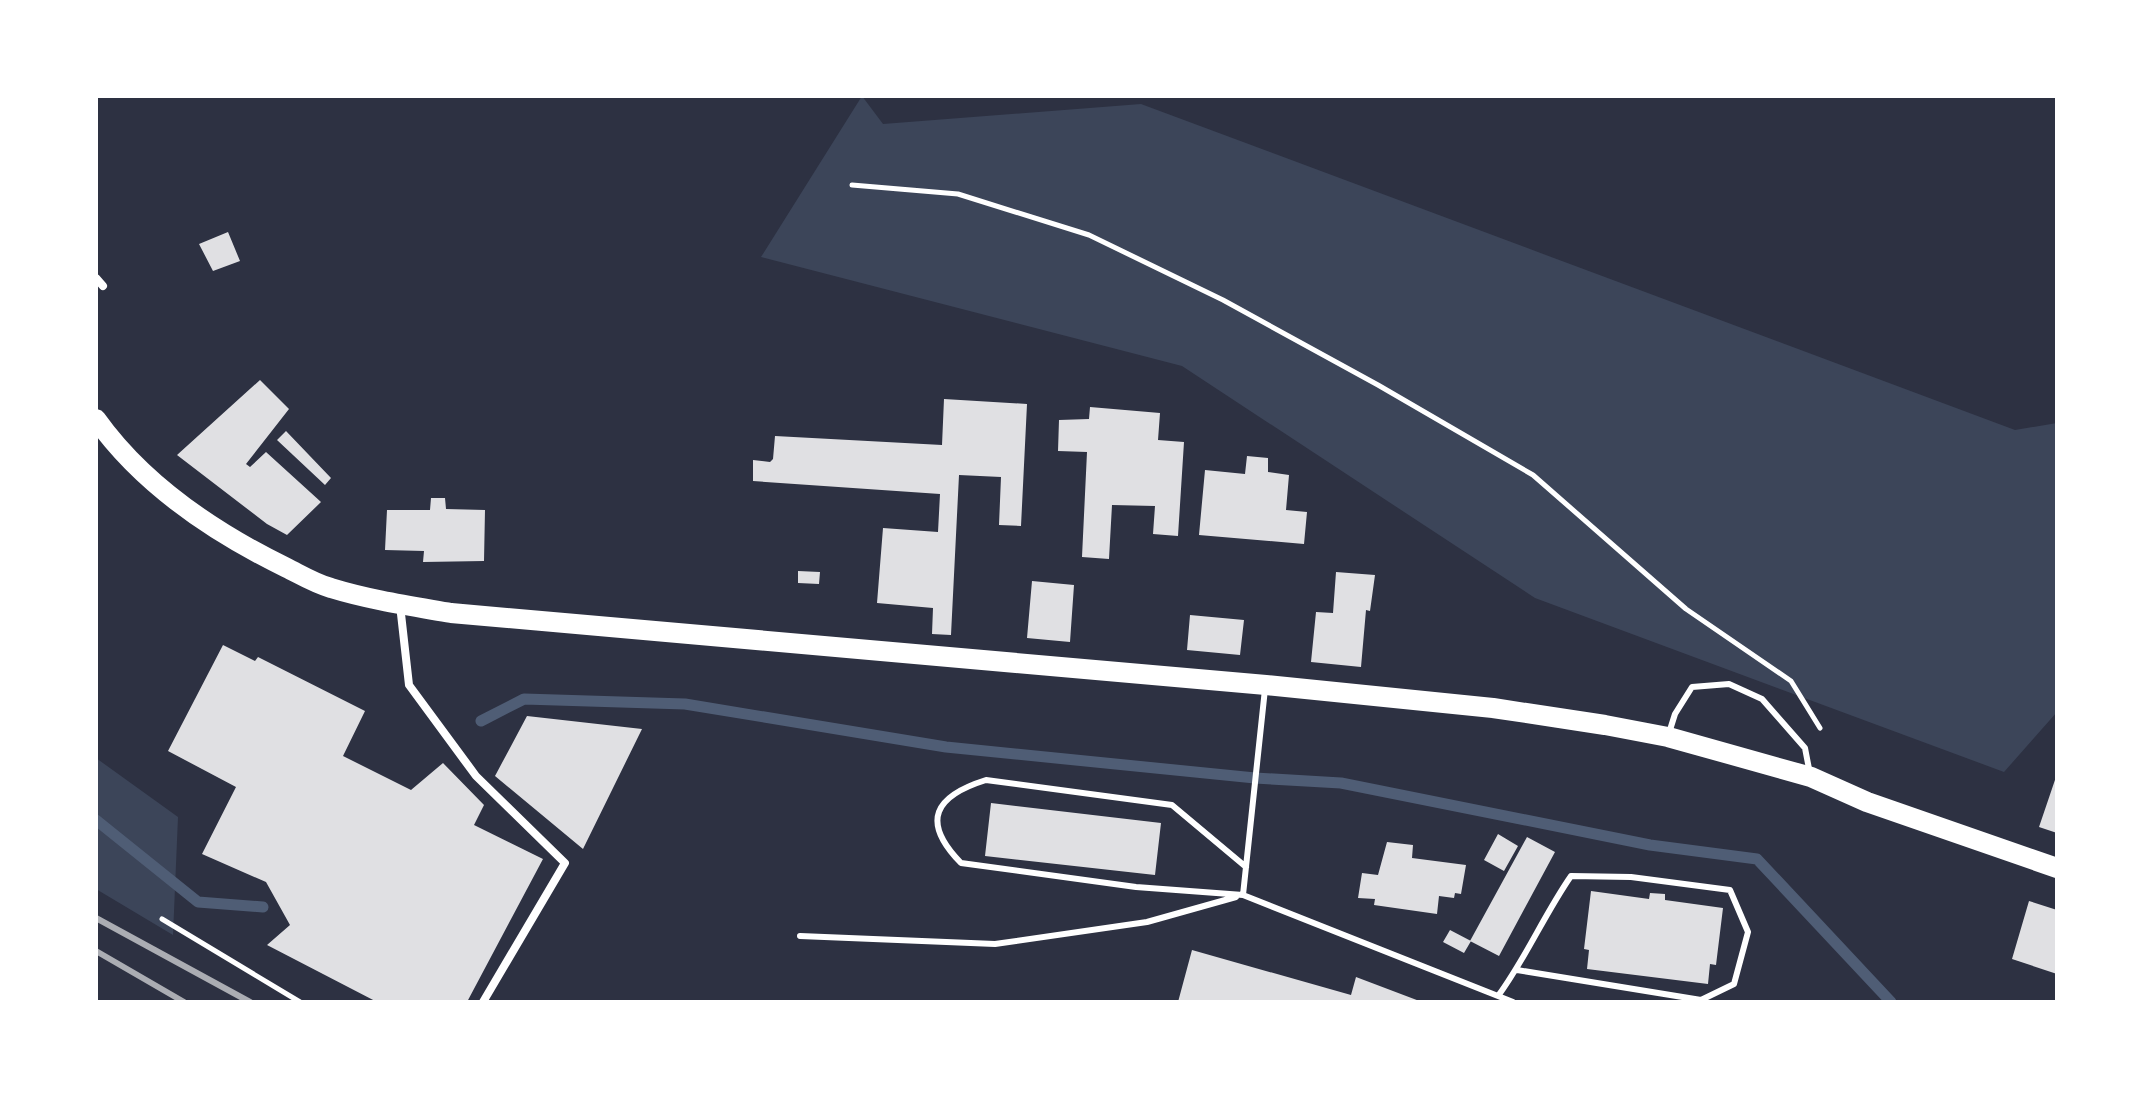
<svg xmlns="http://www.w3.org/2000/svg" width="2153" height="1098" font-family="'PT Sans Narrow',sans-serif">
<rect width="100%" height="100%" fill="#2d3142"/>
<path fill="#3c4559" d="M 862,96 L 883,124 L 1141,104 L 2015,430 L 2057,423 L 2057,712 L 2004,772 L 1535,598 L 1182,366 L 761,257 Z
M 96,758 L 178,817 L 173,935 L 96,889 Z"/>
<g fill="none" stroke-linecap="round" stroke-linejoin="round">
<path stroke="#4f5d75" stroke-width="11" d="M 481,721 L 524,699 L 685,704 L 946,747 L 1255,778 L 1341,783 L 1650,845 L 1757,859 L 1891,1002
M 96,820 L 198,902 L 263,907"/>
</g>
<path fill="#e0e0e3" d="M 228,232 L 240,261 L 213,271 L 199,244 Z
M 260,380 L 289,409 L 246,464 L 250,467 L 266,452 L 321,502 L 287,535 L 267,524 L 177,455 Z
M 944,399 L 1027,404 L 1021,526 L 999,525 L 1001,477 L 959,475 L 951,635 L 932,634 L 933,608 L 877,603 L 883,528 L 938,532 L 940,494 L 753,481 L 753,460 L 770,462 L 773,459 L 775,436 L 942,445 Z
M 1090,407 L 1160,413 L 1158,440 L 1184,442 L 1178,536 L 1153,534 L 1155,506 L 1112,505 L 1109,559 L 1082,557 L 1087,452 L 1058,451 L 1059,420 L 1089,419 Z
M 286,431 L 331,478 L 325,485 L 277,440 Z
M 1247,456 L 1268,458 L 1268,472 L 1289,475 L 1286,510 L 1307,512 L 1304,544 L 1199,535 L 1205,470 L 1245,474 Z
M 431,498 L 445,498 L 446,509 L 485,510 L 484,561 L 423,562 L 424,551 L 385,550 L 387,510 L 430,510 Z
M 798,571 L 820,572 L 819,584 L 798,583 Z
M 1336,572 L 1375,575 L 1370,611 L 1366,610 L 1361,667 L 1311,662 L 1316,612 L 1333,613 Z
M 1032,581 L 1074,585 L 1070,642 L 1027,638 Z
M 1190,615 L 1244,620 L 1240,655 L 1187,650 Z
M 223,645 L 255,661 L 258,657 L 365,711 L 343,756 L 411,790 L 443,763 L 484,805 L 474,825 L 543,859 L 467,1002 L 377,1002 L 267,945 L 290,925 L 266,882 L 202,854 L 236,787 L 168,751 Z
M 527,716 L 642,729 L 583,849 L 495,776 Z
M 2057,774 L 2057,833 L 2039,827 Z
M 991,803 L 1161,823 L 1155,875 L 985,856 Z
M 1498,834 L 1518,846 L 1504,871 L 1484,860 Z
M 1527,837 L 1555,852 L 1499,956 L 1470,941 Z
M 1387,842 L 1413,845 L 1412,858 L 1466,865 L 1461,894 L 1455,893 L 1454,898 L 1439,896 L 1437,914 L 1374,905 L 1375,899 L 1358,898 L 1362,873 L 1378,875 Z
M 1591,891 L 1649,899 L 1650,893 L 1665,894 L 1665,900 L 1723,908 L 1716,965 L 1710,964 L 1708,984 L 1587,969 L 1589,950 L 1584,949 Z
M 2029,901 L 2057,910 L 2057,974 L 2012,959 Z
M 1450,930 L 1471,941 L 1464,953 L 1443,942 Z
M 1192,950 L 1351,995 L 1356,977 L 1422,1002 L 1178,1002 Z"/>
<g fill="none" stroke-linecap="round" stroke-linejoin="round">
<path stroke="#fff" stroke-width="5" d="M 852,185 L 958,194 L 1089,235 L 1223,300 L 1378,385 L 1533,475 L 1686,609 L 1791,681 L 1820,728
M 162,919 L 300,1002"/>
<path stroke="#fff" stroke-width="6" d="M 1265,689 L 1243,895 L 1498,996 C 1526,958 1544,915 1571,876 L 1631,877 L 1730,890 L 1748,932 L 1734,984 L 1701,1000 L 1517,970
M 1669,733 L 1675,714 L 1692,687 L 1729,684 L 1762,699 L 1805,748 L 1810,774
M 1243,895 L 1136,887 L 961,863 C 920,821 935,796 986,780 L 1172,805 L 1246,867
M 800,936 L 995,944 L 1147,922 L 1236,897
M 1498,996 L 1513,1002"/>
<path stroke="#fff" stroke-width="8" d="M 96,278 L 103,286
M 400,605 L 409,685 L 476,776 L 565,863 L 483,1002"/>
<path stroke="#fff" stroke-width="20" d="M 96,419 C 143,485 215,533 287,568 C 301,575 316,584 331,588 C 370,600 411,606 451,613 L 1266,685 L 1493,708 L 1605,725 L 1668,737 L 1811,777 L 1867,802 L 2057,868"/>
<path stroke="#abadb3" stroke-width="6" d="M 96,918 L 250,1002
M 96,951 L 184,1002"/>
</g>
<rect width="2153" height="1098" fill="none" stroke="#ffffff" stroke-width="196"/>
</svg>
